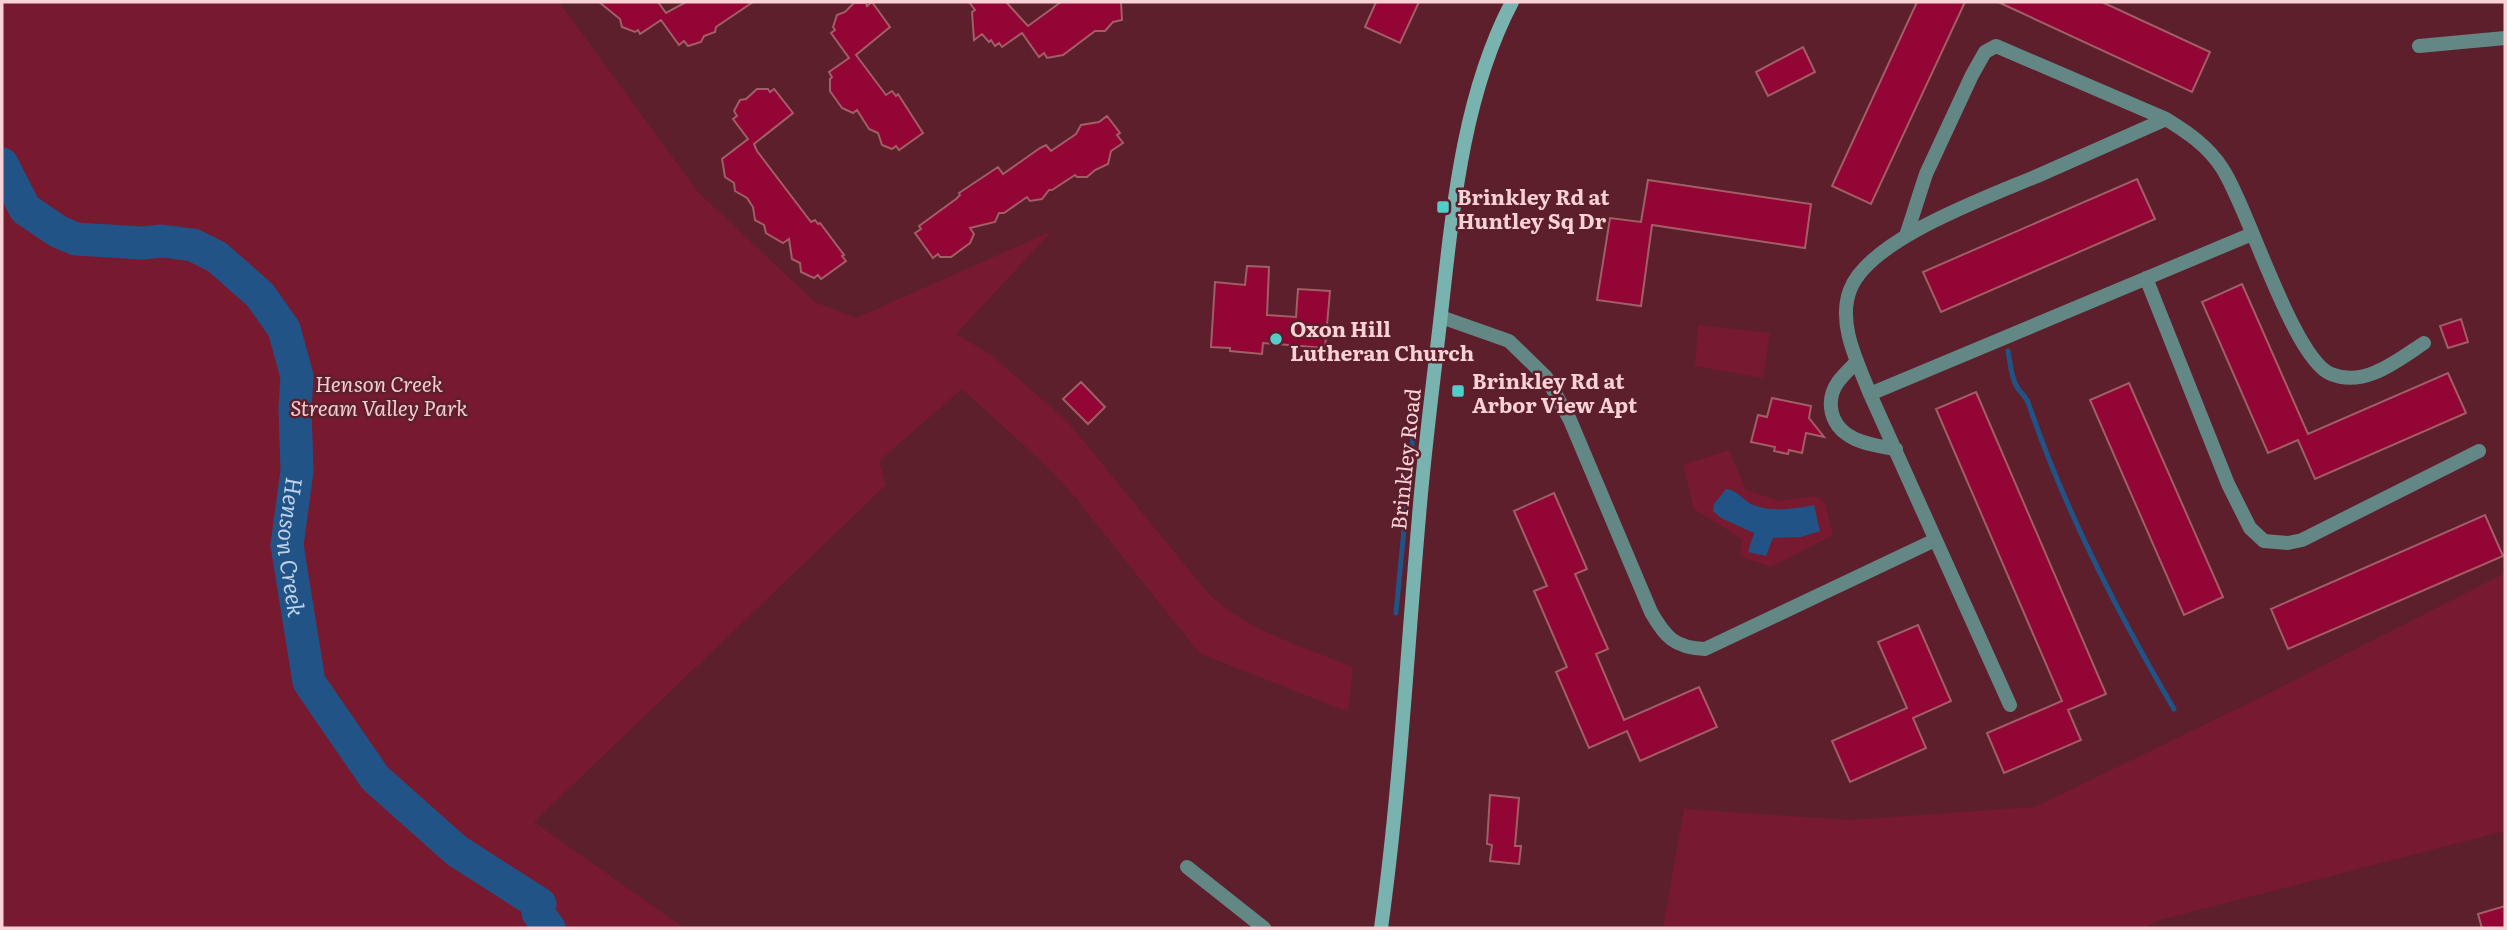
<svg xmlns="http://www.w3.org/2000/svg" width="2507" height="930" font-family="Literata,serif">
<rect width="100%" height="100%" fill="#5c1f2b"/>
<path fill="#771a30" d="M 2,2 L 559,2 L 698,192 L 815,302 L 856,318 L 1052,231 L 956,334 L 991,355 L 1068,422 L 1207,592 C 1246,631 1302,646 1353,667 L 1348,712 L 1199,653 L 1075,497 L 1041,461 L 962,389 L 879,461 L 886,485 L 534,822 L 684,928 L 2,928 Z
M 1698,325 L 1770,333 L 1763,378 L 1695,366 Z
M 1729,450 L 1746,490 L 1779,501 L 1816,496 L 1825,503 L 1833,535 L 1771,567 L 1740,556 L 1742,539 L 1694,509 L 1683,465 Z
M 2505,573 L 2505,831 L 2156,921 L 2145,928 L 1663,928 L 1684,809 L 1850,820 L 2035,807 L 2255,700 Z"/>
<path fill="#225386" d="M 1726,489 C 1737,490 1742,499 1751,504 C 1771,513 1793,509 1814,505 L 1820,531 L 1801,537 L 1773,538 L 1766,556 L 1748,552 L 1754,533 L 1721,518 L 1713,511 L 1714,504 Z"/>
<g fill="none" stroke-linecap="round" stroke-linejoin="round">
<path stroke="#225386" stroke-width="5" d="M 2008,351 C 2010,362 2011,378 2017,387 C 2021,394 2027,397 2029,405 C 2065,511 2117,612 2174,709
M 1396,613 L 1415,414"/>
<path stroke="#225386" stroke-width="33" id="s1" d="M 2,164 L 25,209 L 59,232 L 76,239 L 142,243 L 162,241 L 193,245 L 217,257 L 260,295 L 284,329 L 297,376 L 295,409 L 297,471 L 287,545 L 309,682 L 375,778 L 457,851 L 540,904 L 538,913 L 549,928"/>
</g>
<path fill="#920535" stroke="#a25e67" stroke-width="2" d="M 599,2 L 658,2 L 666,13 L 686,2 L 753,2 L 716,27 L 715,32 L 704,36 L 701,42 L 688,46 L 684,41 L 679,45 L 661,20 L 640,34 L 638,30 L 635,32 L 622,27 L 620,19 Z
M 872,2 L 890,27 L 856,55 L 886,95 L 892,91 L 896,96 L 898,94 L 923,133 L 899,150 L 896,146 L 892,149 L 882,145 L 878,133 L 869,129 L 857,110 L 853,113 L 842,108 L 830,91 L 830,79 L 832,77 L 829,72 L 849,58 L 831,33 L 835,30 L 833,27 L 837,15 L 845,12 L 854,3 L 866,3 L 867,6 Z
M 969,2 L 1006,2 L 1028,26 L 1061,2 L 1121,2 L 1122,20 L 1113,22 L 1105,31 L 1095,31 L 1063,55 L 1047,58 L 1044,53 L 1039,57 L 1022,33 L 1002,47 L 999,43 L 995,46 L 991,40 L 989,42 L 982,34 L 974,40 L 972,12 L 975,10 Z
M 1376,2 L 1419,2 L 1400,43 L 1365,27 Z
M 1917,2 L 1965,2 L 1871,204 L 1832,186 Z
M 1998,2 L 2102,2 L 2210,52 L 2192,92 Z
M 1803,47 L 1815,72 L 1768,96 L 1756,72 Z
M 757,89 L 768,89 L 770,92 L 774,89 L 793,113 L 754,144 L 757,151 L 811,222 L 815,220 L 818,224 L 820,223 L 844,255 L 842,256 L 846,261 L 821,279 L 818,275 L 814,278 L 801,272 L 800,263 L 792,259 L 789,239 L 783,243 L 766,233 L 764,225 L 755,220 L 753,207 L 747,198 L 735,191 L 734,183 L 725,177 L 722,159 L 748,139 L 733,119 L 737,116 L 734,111 L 740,100 L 746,99 Z
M 1107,116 L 1120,133 L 1117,135 L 1123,143 L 1111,151 L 1108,164 L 1095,170 L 1087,177 L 1077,177 L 1075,175 L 1052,190 L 1049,190 L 1042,199 L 1030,201 L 1027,197 L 1004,213 L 999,213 L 995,222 L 970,228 L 974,234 L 970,243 L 951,257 L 940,257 L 938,254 L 933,258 L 915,233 L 921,229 L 919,226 L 956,199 L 960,195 L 959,193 L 998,167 L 1003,174 L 1040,148 L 1046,145 L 1051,151 L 1076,134 L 1081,125 L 1099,122 Z
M 2137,179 L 2155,219 L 1941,312 L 1923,272 Z
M 1648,180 L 1811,204 L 1805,248 L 1652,225 L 1641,306 L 1597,300 L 1610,218 L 1641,222 Z
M 1247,266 L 1269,267 L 1267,315 L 1296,317 L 1298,289 L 1330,291 L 1325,348 L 1263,343 L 1262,354 L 1230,351 L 1230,348 L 1211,347 L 1215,282 L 1245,285 Z
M 2242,284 L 2308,434 L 2448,373 L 2466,413 L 2315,479 L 2298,440 L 2268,453 L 2202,302 Z
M 2461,319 L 2468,342 L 2448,348 L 2440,326 Z
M 1081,382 L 1105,407 L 1088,424 L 1063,399 Z
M 2129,383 L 2223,597 L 2184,615 L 2090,400 Z
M 1976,392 L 2106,694 L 2068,710 L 2081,740 L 2004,773 L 1987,733 L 2062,701 L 1936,409 Z
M 1772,398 L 1811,406 L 1809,418 L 1824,437 L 1806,433 L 1802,453 L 1789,450 L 1788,454 L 1774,451 L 1775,447 L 1751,442 L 1758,415 L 1767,417 Z
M 1554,493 L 1587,569 L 1575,574 L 1608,649 L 1596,654 L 1624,720 L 1699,687 L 1717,727 L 1640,761 L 1627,731 L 1589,748 L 1556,672 L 1567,667 L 1534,591 L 1547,586 L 1514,511 Z
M 2485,515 L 2503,556 L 2288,649 L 2271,609 Z
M 1918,625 L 1951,701 L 1913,718 L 1926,748 L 1850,782 L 1832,741 L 1907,708 L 1878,642 Z
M 1490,795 L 1519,798 L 1515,846 L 1521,846 L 1519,864 L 1490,861 L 1492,845 L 1487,844 Z
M 2505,906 L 2505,928 L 2482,928 L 2478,914 Z"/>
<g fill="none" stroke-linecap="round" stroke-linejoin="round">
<path stroke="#638785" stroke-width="14" d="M 2419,46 L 2505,38
M 1906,236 L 1926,174 L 1972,75 L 1985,52 L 1996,46 L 2166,119 C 2187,132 2208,146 2222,168 C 2248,207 2293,359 2331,374 C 2365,388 2398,360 2424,343
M 2146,278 L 2228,484 L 2250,528 L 2264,541 L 2288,543 L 2302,540 L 2479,451
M 1441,317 L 1509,341 L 1546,377 L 1570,420 L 1651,612 C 1665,637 1675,648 1705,649 L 1935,540
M 1857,361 C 1851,368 1844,374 1838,382 C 1833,389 1830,399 1831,408 C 1835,440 1870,445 1896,449
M 1870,394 L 2252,234
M 2010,705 L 1870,394 C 1858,363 1837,324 1850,290 C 1869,238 1994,195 2044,173 C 2085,155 2125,137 2166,119
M 1187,867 L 1264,928"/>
<path stroke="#79b3b0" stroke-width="14" d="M 1381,928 C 1400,791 1407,654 1419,516 C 1424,454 1432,393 1439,331 C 1452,221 1460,101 1512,2"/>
</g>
<g fill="#53cdc9" stroke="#5c1f2b" stroke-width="2.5">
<rect x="1436" y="200" width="14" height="14" rx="3.5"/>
<circle cx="1276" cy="339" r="7"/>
<rect x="1451" y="384" width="14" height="14" rx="3.5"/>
</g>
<g text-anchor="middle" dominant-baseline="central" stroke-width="5" stroke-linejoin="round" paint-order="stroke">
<g font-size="21" font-weight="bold" fill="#f9d2d5" stroke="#5c1f2b" text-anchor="start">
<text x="1457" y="195">Brinkley Rd at<tspan x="1457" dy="24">Huntley Sq Dr</tspan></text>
<text x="1290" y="327">Oxon Hill<tspan x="1290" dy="24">Lutheran Church</tspan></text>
<text x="1472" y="379">Brinkley Rd at<tspan x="1472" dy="24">Arbor View Apt</tspan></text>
</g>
<g font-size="21" font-style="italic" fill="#efcccf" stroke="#5c1f2b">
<text x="379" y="382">Henson Creek<tspan x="379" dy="24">Stream Valley Park</tspan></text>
</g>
<g font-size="21" fill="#f9d2d5" stroke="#5c1f2b">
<text transform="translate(1404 459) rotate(-84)">Brinkley Road</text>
</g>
<g font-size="23" font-style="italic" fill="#bcd0e8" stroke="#5c1f2b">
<text stroke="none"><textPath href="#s1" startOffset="574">Henson Creek</textPath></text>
</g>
</g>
<rect width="2507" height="930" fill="none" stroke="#f9d2d5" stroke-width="7"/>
</svg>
